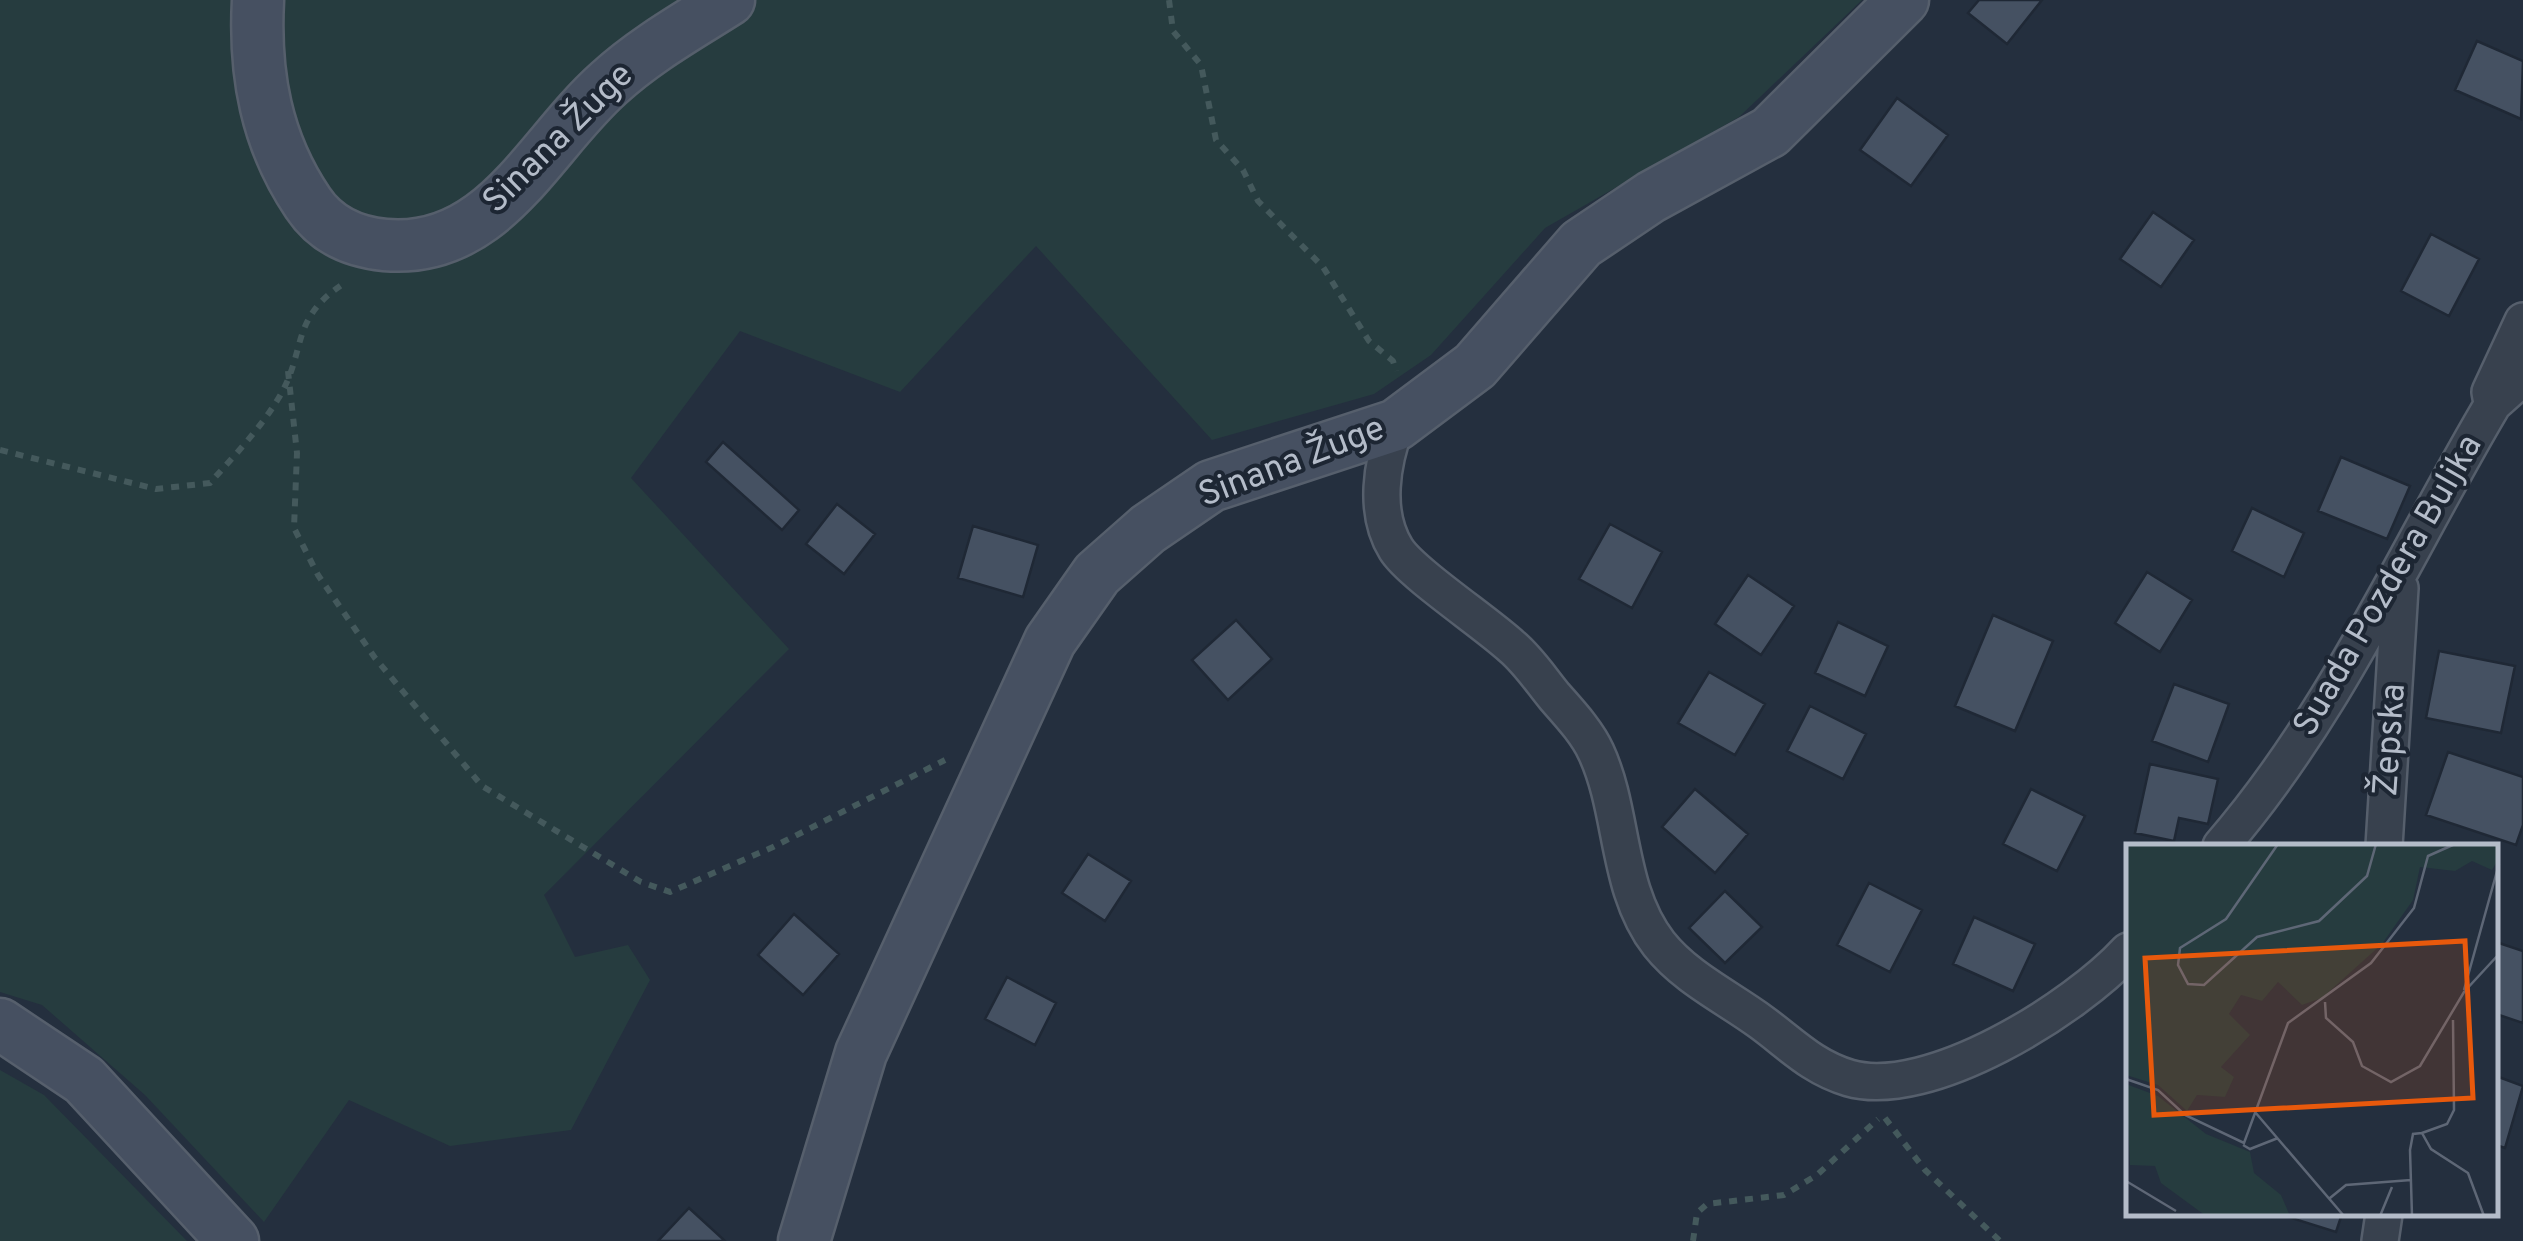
<svg xmlns="http://www.w3.org/2000/svg" width="2523" height="1241" font-family="Overpass,sans-serif">
<rect width="100%" height="100%" fill="#242f3e"/>
<path fill="#263c3f" d="M 0,0 L 1862,0 L 1739,117 L 1545,228 L 1431,355 L 1374,394 L 1212,440 L 1036,246 L 900,392 L 740,331 L 631,478 L 789,649 L 544,895 L 575,957 L 628,945 L 650,980 L 571,1130 L 450,1146 L 349,1100 L 264,1222 L 145,1095 L 42,1005 L 0,992 Z
M 0,1070 L 44,1095 L 187,1241 L 0,1241 Z"/>
<path fill="#455162" stroke="#1f2835" stroke-width="2.5" d="M 1979,0 L 2042,0 L 2007,44 L 1968,13 Z
M 2477,41 L 2523,61 L 2521,119 L 2455,90 Z
M 1897,98 L 1948,135 L 1911,186 L 1860,150 Z
M 2153,212 L 2194,240 L 2161,287 L 2120,259 Z
M 2431,234 L 2479,259 L 2449,316 L 2401,291 Z
M 723,442 L 799,510 L 782,530 L 706,462 Z
M 2341,457 L 2410,486 L 2387,539 L 2318,511 Z
M 837,504 L 875,534 L 844,574 L 806,544 Z
M 2252,508 L 2304,533 L 2284,577 L 2232,551 Z
M 1610,524 L 1662,552 L 1632,608 L 1579,579 Z
M 973,526 L 1038,545 L 1023,597 L 958,578 Z
M 2147,572 L 2192,600 L 2160,652 L 2115,623 Z
M 1748,575 L 1794,606 L 1761,655 L 1715,624 Z
M 1993,615 L 2053,641 L 2015,731 L 1955,706 Z
M 1236,620 L 1272,659 L 1228,700 L 1192,660 Z
M 1838,622 L 1888,646 L 1865,696 L 1815,673 Z
M 2439,651 L 2515,666 L 2501,733 L 2426,718 Z
M 1709,672 L 1765,704 L 1735,755 L 1678,723 Z
M 2174,684 L 2229,704 L 2208,762 L 2152,741 Z
M 1810,706 L 1866,734 L 1843,779 L 1787,751 Z
M 2448,752 L 2523,777 L 2523,825 L 2516,845 L 2426,815 Z
M 2150,764 L 2218,779 L 2208,824 L 2179,818 L 2174,841 L 2135,833 Z
M 1695,789 L 1748,834 L 1715,873 L 1662,827 Z
M 2031,789 L 2085,816 L 2057,871 L 2003,844 Z
M 1088,854 L 1131,881 L 1105,921 L 1062,893 Z
M 1869,883 L 1922,910 L 1890,972 L 1837,945 Z
M 1725,891 L 1762,927 L 1725,963 L 1689,928 Z
M 794,914 L 839,954 L 803,995 L 758,955 Z
M 1974,917 L 2035,944 L 2013,991 L 1953,964 Z
M 2496,942 L 2523,951 L 2523,1023 L 2496,1014 Z
M 1007,977 L 1056,1003 L 1035,1045 L 985,1019 Z
M 2496,1076 L 2523,1086 L 2505,1148 L 2496,1145 Z
M 689,1208 L 725,1241 L 658,1241 Z
M 2279,1214 L 2342,1214 L 2336,1232 Z"/>
<g fill="none" stroke-linecap="round" stroke-linejoin="round">
<defs>
<path id="street" d="M 2492,403 L 2490,392 L 2523,321
M 1396,425 C 1382,462 1373,512 1396,549 C 1411,573 1485,622 1511,646 C 1528,660 1541,680 1555,697 C 1569,713 1587,732 1596,752 C 1624,812 1616,889 1659,944 C 1686,978 1727,997 1761,1022 C 1791,1044 1812,1067 1849,1078 C 1929,1101 2076,1008 2128,951
M 2221,846 C 2336,713 2404,554 2493,404 L 2523,377
M 2384,846 L 2400,588
M 2380,1241 L 2384,1214"/>
<path id="secondary" d="M 258,0 C 254,74 266,141 308,203 C 326,230 353,242 385,245 C 494,255 539,145 609,83 C 645,50 688,26 729,0
M 0,1024 L 84,1080 L 233,1241
M 804,1241 L 861,1053 L 1050,641 L 1097,574 L 1148,529 L 1211,486 L 1396,425 L 1475,366 L 1581,244 L 1651,197 L 1770,132 L 1903,0"/>
</defs>
<use href="#street" stroke="#565f6c" stroke-width="40"/>
<use href="#secondary" stroke="#565f6c" stroke-width="55"/>
<path stroke="#44595c" stroke-width="6" stroke-dasharray="8 8" stroke-linecap="butt" d="M 1169,0 L 1173,31 L 1201,65 L 1216,140 L 1243,170 L 1258,201 L 1323,267 L 1369,341 L 1393,361 L 1396,371
M 288,371 L 297,453 L 294,528 L 318,575 L 375,658 L 482,786 L 641,882 L 670,892 L 773,847 L 945,760
M 0,450 L 156,489 L 210,483 C 233,457 260,429 278,399 C 308,350 288,319 346,282
M 1885,1118 L 1925,1170 L 2000,1241
M 1693,1241 L 1697,1213 L 1707,1204 L 1784,1195 L 1817,1175 L 1878,1119"/>
<use href="#street" stroke="#38414e" stroke-width="35"/>
<use href="#secondary" stroke="#465061" stroke-width="50"/>
</g>
<g text-anchor="middle" dominant-baseline="central" stroke-width="8" stroke-linejoin="round" paint-order="stroke">
<g font-size="35" fill="#b4bcc9" stroke="#1d2633">
<text transform="translate(559 139) rotate(-45)">Sinana Žuge</text>
<text transform="translate(1292 463) rotate(-21)">Sinana Žuge</text>
<text transform="translate(2389 586) rotate(-60)">Suada Pozdera Buljka</text>
<text transform="translate(2391 740) rotate(-86)">Žepska</text>
</g>
</g>
<g transform="translate(2126 844)">
<rect width="372" height="372" fill="#242f3e"/>
<path d="M 0,0 L 372,0 L 373,14 L 366,26 L 346,17 L 329,27 L 294,23 L 287,56 L 256,100 L 196,154 L 176,161 L 152,138 L 136,157 L 115,151 L 103,170 L 124,191 L 95,223 L 108,233 L 99,253 L 71,251 L 61,267 L 32,241 L 0,231 ZM 0,240 L 32,252 L 80,290 L 124,308 L 128,329 L 155,351 L 164,372 L 80,372 L 35,339 L 29,322 L 4,321 Z" fill="#263c3f"/>
<path fill="none" stroke="#5e6776" stroke-width="2.5" d="M 152,0 L 100,75 L 54,104 L 52,121 L 62,140 L 78,141 L 131,93 L 193,77 L 241,32 L 250,0M 338,146 L 373,20M 199,158 L 200,174 L 227,198 L 236,222 L 265,238 L 294,222 L 338,148 L 373,110M 327,176 L 328,266 L 321,280 L 296,289 L 305,305 L 342,329 L 358,372M 0,235 L 32,246 L 59,271 L 118,299 L 162,179 L 245,119 L 288,64 L 302,12 L 329,0M 129,268 L 218,372M 117,301 L 124,305 L 152,294M 0,337 L 50,367M 204,354 L 220,341 L 285,336M 254,372 L 266,343M 286,372 L 284,306 L 287,290 L 296,289"/>
<path fill="#e8590c" fill-opacity="0.15" stroke="#e8590c" stroke-width="5" d="M 339,97 L 347,254 L 28,271 L 19,114 Z"/>
<rect width="372" height="372" fill="none" stroke="#b4bcc9" stroke-width="5"/>
</g>
</svg>
